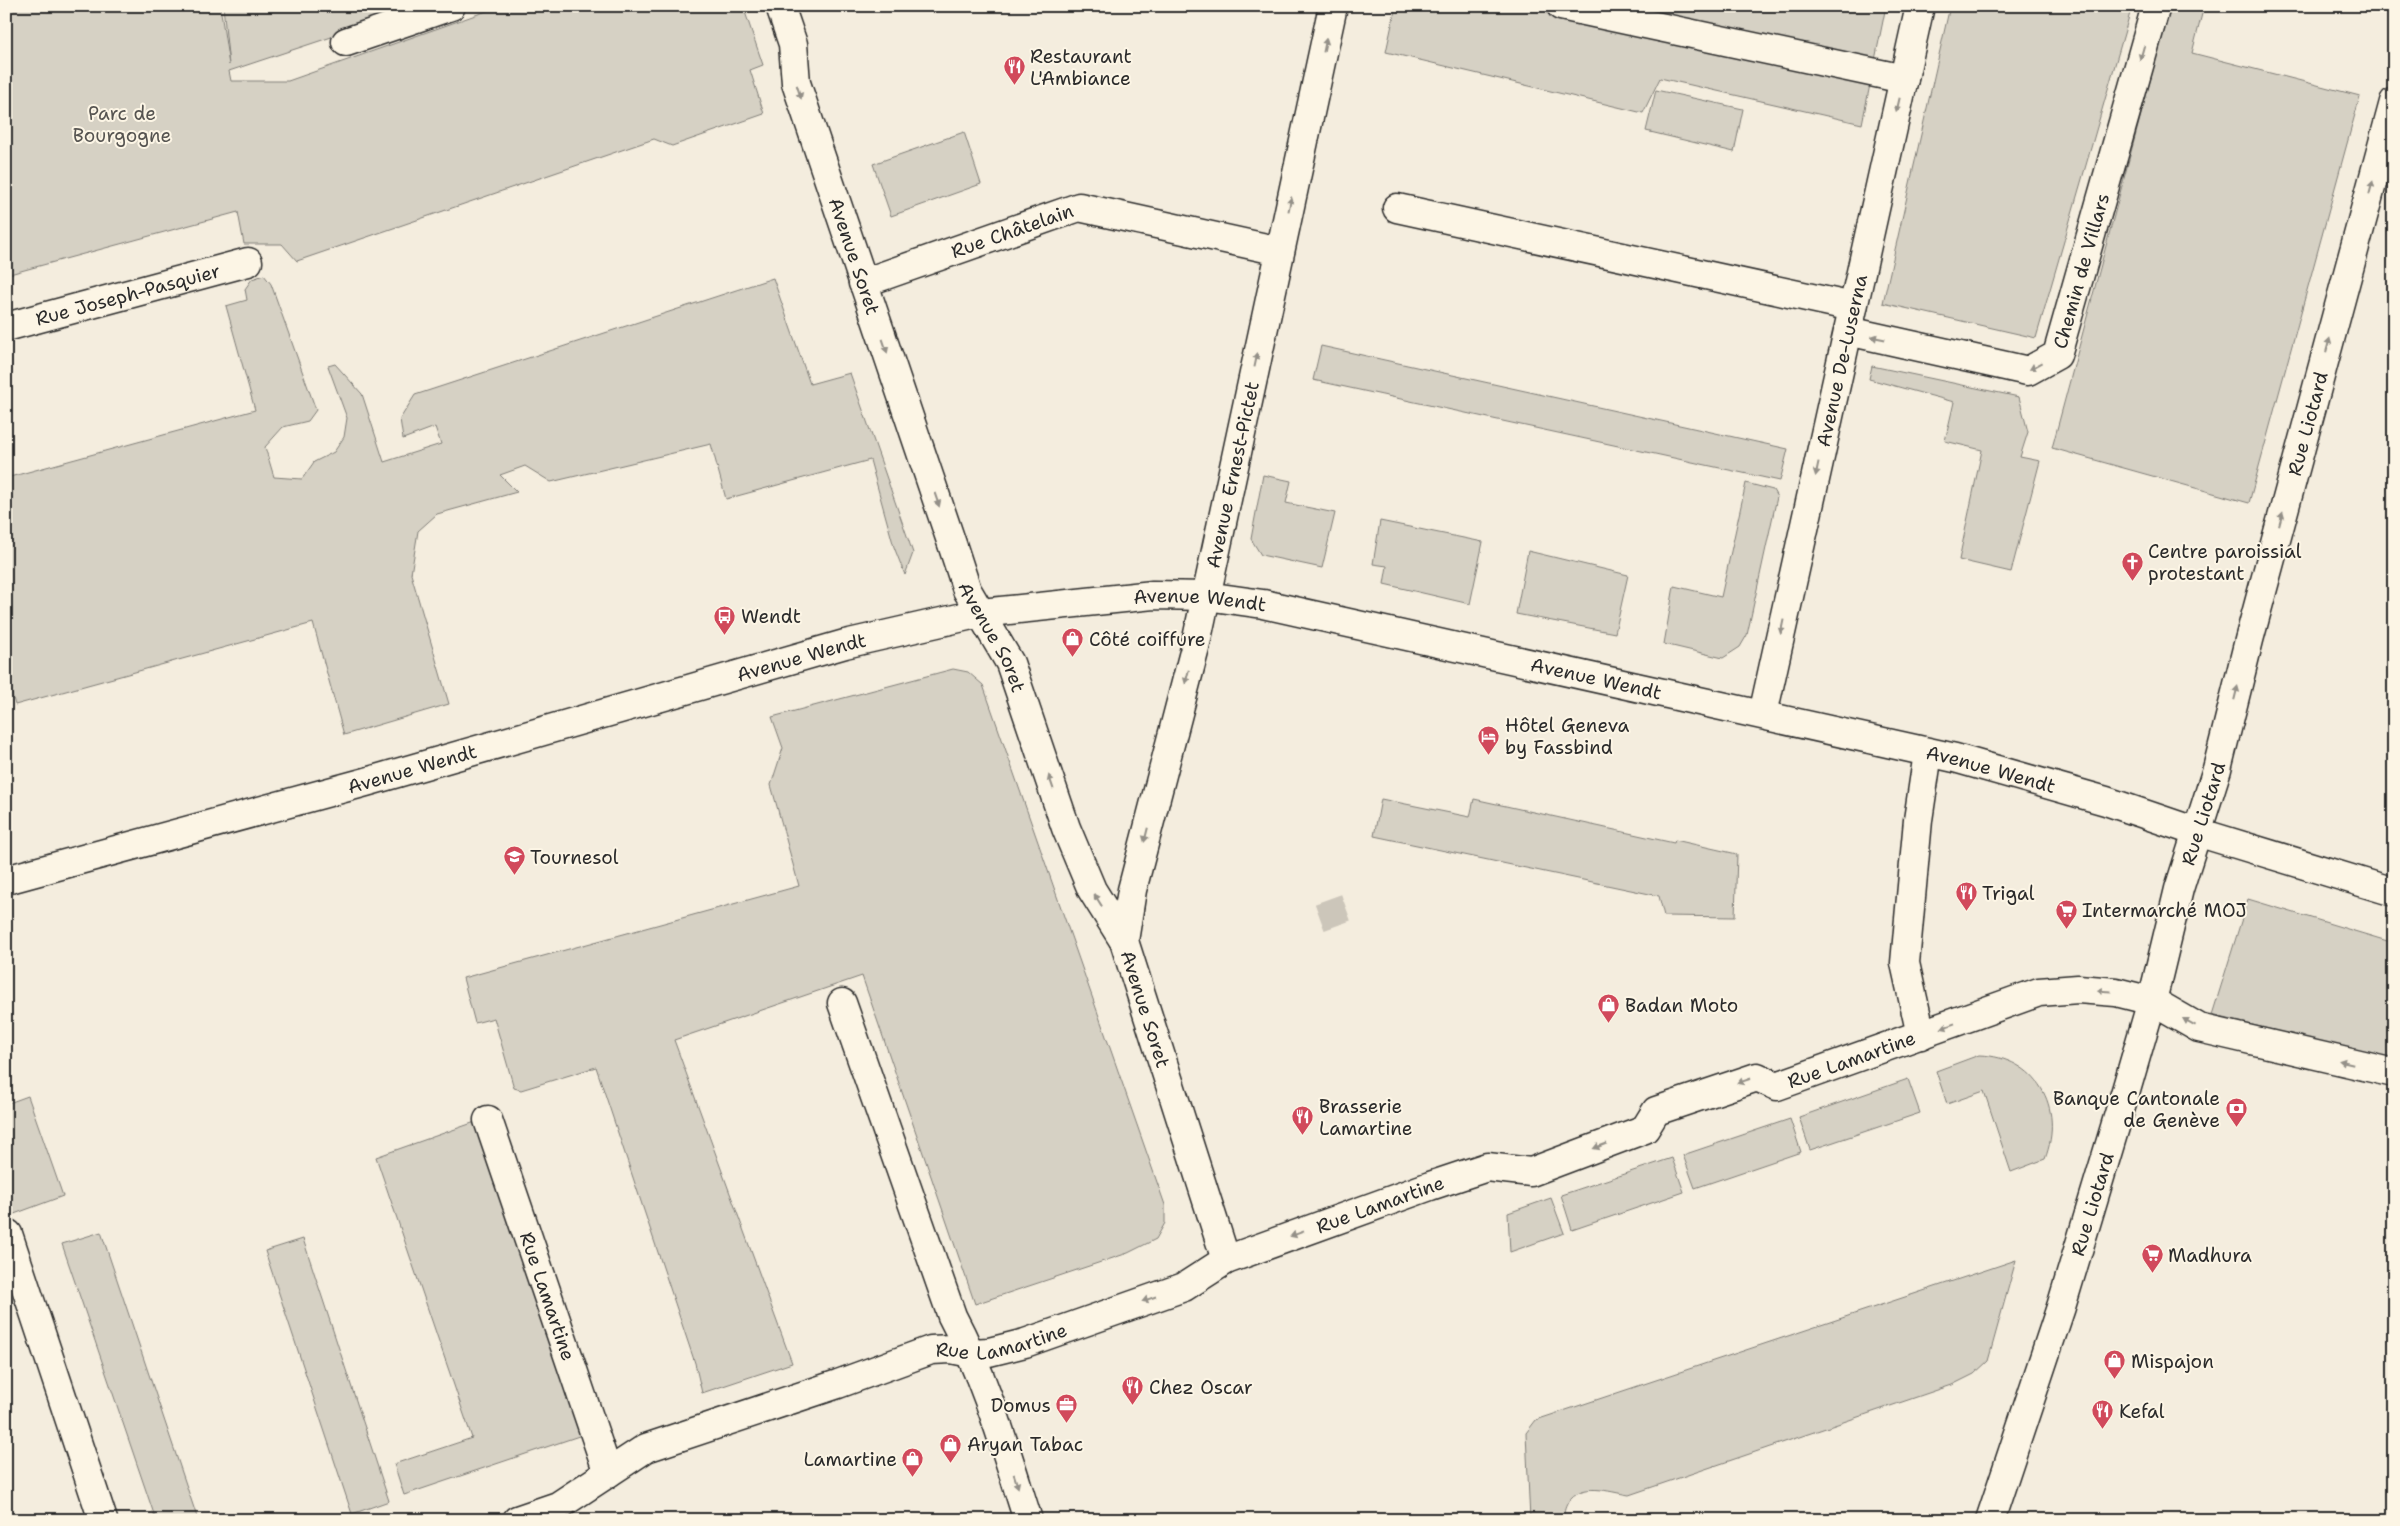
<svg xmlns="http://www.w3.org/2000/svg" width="2400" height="1526" font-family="'Shantell Sans',sans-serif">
<rect width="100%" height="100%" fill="#f4edde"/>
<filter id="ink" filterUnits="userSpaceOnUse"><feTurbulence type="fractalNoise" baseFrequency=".02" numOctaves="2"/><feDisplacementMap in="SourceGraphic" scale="10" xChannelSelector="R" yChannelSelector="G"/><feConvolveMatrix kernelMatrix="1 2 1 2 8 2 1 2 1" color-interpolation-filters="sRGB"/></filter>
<g filter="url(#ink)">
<path fill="#d6d1c4" stroke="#807e78" d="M 6,6 L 220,6 L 229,65 L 223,6 L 425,6 L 229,71 L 231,81 L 288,81 L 501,6 L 743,6 L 763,65 L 750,70 L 764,114 L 672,146 L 654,139 L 297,261 L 282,244 L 244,244 L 238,212 L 6,275 Z
M 1396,6 L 1886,6 L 1862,124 L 1660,78 L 1643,113 L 1386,52 Z
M 1950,6 L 2132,6 L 2036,338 L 1883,303 Z
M 2170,6 L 2204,6 L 2192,53 L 2360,96 L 2249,503 L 2052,448 Z
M 1656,90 L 1743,109 L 1734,152 L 1646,131 Z
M 964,132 L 981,184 L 891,216 L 873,164 Z
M 264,275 L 271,284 L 316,410 L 308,421 L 283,427 L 265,447 L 274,477 L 302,479 L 314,462 L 334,452 L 344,437 L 347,418 L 328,366 L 335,364 L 362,394 L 384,462 L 441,444 L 435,427 L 403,439 L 400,419 L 415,395 L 773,278 L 810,384 L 850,373 L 913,553 L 905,575 L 894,547 L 870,460 L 726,499 L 711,444 L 551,482 L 525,466 L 500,475 L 517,492 L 437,514 L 418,531 L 411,574 L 449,704 L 344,735 L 313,623 L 15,705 L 6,673 L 6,478 L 255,410 L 226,306 L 247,300 L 245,289 L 252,279 Z
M 1321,346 L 1788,449 L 1780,481 L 1313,380 Z
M 1872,366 L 2019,397 L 2028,432 L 2020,457 L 2040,461 L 2011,572 L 1959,560 L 1982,450 L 1945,441 L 1954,402 L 1869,379 Z
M 1263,475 L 1291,481 L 1286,503 L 1335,513 L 1322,568 L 1261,555 L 1251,539 Z
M 1746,483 L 1773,490 L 1777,497 L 1747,635 L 1740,647 L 1723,658 L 1664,644 L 1674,586 L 1721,597 Z
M 1380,521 L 1483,542 L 1470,604 L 1384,584 L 1387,566 L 1373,564 Z
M 1528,551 L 1628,575 L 1615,633 L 1516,614 Z
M 953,669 L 968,672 L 983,685 L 1165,1205 L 1165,1223 L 1156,1239 L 1128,1253 L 975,1304 L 862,976 L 674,1040 L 792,1363 L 702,1393 L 695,1363 L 596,1067 L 521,1090 L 514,1088 L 494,1018 L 475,1023 L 463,978 L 799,886 L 771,785 L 783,748 L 772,717 Z
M 1381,799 L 1470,817 L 1474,799 L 1674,843 L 1675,840 L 1737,854 L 1735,917 L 1664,916 L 1659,896 L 1374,836 Z
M 2248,899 L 2394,943 L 2394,1060 L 2212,1015 Z
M 1979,1055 C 2037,1057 2065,1107 2045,1159 L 2011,1172 L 1984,1091 L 1947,1104 L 1936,1071 Z
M 1908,1079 L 1920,1113 L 1810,1150 L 1799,1117 Z
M 28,1096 L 63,1196 L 6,1217 L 6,1104 Z
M 1790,1119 L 1801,1152 L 1695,1188 L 1683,1155 Z
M 478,1121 L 585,1434 L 404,1495 L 394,1464 L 472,1438 L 376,1157 Z
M 1672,1158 L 1684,1192 L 1572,1230 L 1561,1195 Z
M 1551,1198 L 1564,1233 L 1510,1252 L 1508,1213 Z
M 101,1232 L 198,1520 L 156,1520 L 62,1244 Z
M 303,1239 L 389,1501 L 352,1514 L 265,1251 Z
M 2016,1260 L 1988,1361 L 1974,1374 L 1952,1385 L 1629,1495 C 1609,1492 1581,1481 1568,1502 C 1565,1508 1563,1512 1565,1520 L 1530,1520 L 1526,1433 L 1536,1420 Z"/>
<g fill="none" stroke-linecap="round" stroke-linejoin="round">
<path stroke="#ccc6ba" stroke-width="28" stroke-dasharray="28 14" stroke-linecap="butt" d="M 1328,899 L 1339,929"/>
<defs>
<g id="minor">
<path id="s1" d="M 780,6 L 793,44 L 796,83 L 952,544 L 967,590 L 1010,663 L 1066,828 L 1092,890 L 1124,941 L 1226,1260"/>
<path d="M 1561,6 L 1904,79"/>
<path d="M 346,42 L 451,6"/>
<path d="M 1397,208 L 1853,307"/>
<path id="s2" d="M 863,283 L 1079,207 L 1280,251"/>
<path id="s3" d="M 6,327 L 248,262"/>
<path id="s4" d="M 1848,331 L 2028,371 L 2057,355 L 2156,6"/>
<path id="s5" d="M 1763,714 L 1920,6"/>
<path id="s6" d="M 1124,941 L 1132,890 L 1195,648 L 1333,6"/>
<path d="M 842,1003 L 952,1316 C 986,1380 1006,1451 1028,1520"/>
<path d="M 1921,1035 L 1905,963 L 1918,820 L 1928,753"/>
<path id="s7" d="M 488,1120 L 608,1473"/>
<path d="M 6,1235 L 8,1234 L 103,1520"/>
<path id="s8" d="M 517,1520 L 558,1506 L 646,1448 L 838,1384 L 931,1350 L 951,1349 L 971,1353 L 989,1352 L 1025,1343 L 1184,1287 L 1226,1260 L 1430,1186 L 1487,1167 L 1531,1172 L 1645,1129 L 1656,1111 L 1757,1077 L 1777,1086 L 2039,992 L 2078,989 L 2116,992 L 2152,1001 L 2199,1028 L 2394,1073"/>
<path id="s9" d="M 1990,1520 L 2061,1307 L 2127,1087 L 2152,1001 L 2179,889 L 2217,769 L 2249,640 L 2394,102"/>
</g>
<g id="major">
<path id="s10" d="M 6,880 L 366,782 L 845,644 L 981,613 L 1153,595 L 1206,596 L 1263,604 L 1955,758 L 2106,801 L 2197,832 L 2394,892"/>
</g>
</defs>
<use href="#minor" stroke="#2b2b2b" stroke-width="31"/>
<use href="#major" stroke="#2b2b2b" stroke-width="31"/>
<use href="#minor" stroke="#fcf5e5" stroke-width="28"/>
<use href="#major" stroke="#fcf5e5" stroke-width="28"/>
</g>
<defs><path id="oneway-solid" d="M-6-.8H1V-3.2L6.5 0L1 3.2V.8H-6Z" transform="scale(1.25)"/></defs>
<g fill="#949088">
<use href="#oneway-solid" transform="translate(1325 45) rotate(-78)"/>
<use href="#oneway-solid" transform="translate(2142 53) rotate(106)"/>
<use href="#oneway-solid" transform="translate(799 92) rotate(72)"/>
<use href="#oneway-solid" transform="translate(1898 105) rotate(103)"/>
<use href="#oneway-solid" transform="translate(2371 188) rotate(-75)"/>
<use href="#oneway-solid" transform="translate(1290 204) rotate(-78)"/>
<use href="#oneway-solid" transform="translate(1878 338) rotate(-168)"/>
<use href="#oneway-solid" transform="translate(2328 345) rotate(-75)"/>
<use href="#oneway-solid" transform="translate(885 346) rotate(71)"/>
<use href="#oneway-solid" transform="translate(1256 360) rotate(-78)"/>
<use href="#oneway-solid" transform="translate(2036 366) rotate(152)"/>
<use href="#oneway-solid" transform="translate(1817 469) rotate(102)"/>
<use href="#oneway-solid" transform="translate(937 500) rotate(71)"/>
<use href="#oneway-solid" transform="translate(2281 519) rotate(-75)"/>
<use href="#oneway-solid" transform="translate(1782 627) rotate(102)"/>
<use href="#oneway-solid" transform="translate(1187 677) rotate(104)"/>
<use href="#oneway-solid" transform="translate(2236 693) rotate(-76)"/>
<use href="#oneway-solid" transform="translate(1051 782) rotate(-109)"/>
<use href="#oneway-solid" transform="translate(1146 835) rotate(104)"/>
<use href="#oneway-solid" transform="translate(1098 900) rotate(-122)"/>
<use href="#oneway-solid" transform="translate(2104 991) rotate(-176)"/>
<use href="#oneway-solid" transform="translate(2189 1022) rotate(-151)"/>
<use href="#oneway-solid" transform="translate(1948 1026) rotate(160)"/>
<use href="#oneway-solid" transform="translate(2346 1062) rotate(-167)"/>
<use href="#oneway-solid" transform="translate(1744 1081) rotate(161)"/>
<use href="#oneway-solid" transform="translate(1600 1146) rotate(159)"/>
<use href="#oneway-solid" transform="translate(1297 1234) rotate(160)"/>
<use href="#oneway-solid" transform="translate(1149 1299) rotate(161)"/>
<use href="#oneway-solid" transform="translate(1016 1481) rotate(72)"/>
</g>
</g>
<defs>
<symbol id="restaurant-pin" viewBox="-11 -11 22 30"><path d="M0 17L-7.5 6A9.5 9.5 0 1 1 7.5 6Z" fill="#d1495b" stroke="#fcf5e5"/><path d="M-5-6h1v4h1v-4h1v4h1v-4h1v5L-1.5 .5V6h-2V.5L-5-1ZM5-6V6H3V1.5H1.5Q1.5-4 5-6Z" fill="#fff"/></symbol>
<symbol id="church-pin" viewBox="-11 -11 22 30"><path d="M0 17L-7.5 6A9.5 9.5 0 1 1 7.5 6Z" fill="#d1495b" stroke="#fcf5e5"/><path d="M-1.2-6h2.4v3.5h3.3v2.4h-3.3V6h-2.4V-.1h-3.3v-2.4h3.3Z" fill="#fff"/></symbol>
<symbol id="bus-pin" viewBox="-11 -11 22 30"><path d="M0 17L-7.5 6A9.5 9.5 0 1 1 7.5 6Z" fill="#d1495b" stroke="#fcf5e5"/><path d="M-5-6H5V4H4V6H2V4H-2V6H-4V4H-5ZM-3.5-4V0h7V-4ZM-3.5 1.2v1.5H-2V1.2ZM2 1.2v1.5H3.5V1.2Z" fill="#fff"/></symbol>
<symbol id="shop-pin" viewBox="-11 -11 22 30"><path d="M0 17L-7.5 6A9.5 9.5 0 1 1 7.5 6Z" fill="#d1495b" stroke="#fcf5e5"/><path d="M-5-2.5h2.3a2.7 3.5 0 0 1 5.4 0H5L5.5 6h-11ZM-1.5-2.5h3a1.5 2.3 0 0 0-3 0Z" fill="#fff"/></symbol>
<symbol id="hotel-pin" viewBox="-11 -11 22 30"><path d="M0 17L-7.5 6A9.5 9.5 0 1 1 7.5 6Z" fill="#d1495b" stroke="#fcf5e5"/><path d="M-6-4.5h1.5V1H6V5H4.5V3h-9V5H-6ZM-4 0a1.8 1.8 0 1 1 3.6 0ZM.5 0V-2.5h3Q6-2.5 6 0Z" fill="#fff"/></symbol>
<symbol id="school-pin" viewBox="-11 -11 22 30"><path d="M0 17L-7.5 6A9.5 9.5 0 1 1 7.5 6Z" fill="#d1495b" stroke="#fcf5e5"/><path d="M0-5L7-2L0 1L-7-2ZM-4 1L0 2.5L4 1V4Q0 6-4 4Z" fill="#fff"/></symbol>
<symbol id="supermarket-pin" viewBox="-11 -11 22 30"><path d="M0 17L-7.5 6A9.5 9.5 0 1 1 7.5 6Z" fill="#d1495b" stroke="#fcf5e5"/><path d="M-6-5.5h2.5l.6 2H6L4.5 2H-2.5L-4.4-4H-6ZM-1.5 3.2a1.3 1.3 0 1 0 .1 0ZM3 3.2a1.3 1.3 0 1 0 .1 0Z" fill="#fff"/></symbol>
<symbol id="bank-pin" viewBox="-11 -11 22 30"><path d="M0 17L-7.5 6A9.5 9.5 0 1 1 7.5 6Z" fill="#d1495b" stroke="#fcf5e5"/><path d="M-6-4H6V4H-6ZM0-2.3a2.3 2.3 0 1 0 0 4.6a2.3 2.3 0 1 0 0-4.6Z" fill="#fff"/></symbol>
<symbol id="office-pin" viewBox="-11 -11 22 30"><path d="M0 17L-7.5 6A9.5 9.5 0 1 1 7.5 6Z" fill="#d1495b" stroke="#fcf5e5"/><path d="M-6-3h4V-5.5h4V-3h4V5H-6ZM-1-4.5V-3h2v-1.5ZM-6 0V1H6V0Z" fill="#fff"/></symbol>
</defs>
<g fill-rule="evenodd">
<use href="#restaurant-pin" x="1002" y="54" width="25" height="34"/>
<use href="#church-pin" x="2120" y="550" width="25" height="34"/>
<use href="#bus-pin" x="712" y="604" width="25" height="34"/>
<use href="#shop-pin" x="1060" y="626" width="25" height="34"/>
<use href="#hotel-pin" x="1476" y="724" width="25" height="34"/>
<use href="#school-pin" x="502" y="844" width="25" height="34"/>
<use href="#restaurant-pin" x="1954" y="880" width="25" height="34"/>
<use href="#supermarket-pin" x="2054" y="898" width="25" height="34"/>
<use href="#shop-pin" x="1596" y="992" width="25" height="34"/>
<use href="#bank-pin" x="2224" y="1096" width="25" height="34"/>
<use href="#restaurant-pin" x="1290" y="1104" width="25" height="34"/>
<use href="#supermarket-pin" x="2140" y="1242" width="25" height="34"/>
<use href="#shop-pin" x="2102" y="1348" width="25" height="34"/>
<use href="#restaurant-pin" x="1120" y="1374" width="25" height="34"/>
<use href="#office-pin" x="1054" y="1392" width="25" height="34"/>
<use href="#restaurant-pin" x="2090" y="1398" width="25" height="34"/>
<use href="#shop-pin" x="938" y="1432" width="25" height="34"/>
<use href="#shop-pin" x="900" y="1446" width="25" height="34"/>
</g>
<g text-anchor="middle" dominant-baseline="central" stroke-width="4" stroke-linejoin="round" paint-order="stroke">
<g font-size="19" fill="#2b2b2b" stroke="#fcf5e5" text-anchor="start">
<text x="1030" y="56">Restaurant<tspan x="1030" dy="22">L'Ambiance</tspan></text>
<text x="2148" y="551">Centre paroissial<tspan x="2148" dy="22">protestant</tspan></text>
<text x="741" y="616">Wendt</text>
<text x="1089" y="639">Côté coiffure</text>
<text x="1505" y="725">Hôtel Geneva<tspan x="1505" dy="22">by Fassbind</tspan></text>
<text x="530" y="857">Tournesol</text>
<text x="1982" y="893">Trigal</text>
<text x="2082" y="910">Intermarché MOJ</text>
<text x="1625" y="1005">Badan Moto</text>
<text x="2220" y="1098" text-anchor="end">Banque Cantonale<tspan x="2220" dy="22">de Genève</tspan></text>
<text x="1319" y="1106">Brasserie<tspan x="1319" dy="22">Lamartine</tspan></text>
<text x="2168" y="1255">Madhura</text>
<text x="2131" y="1361">Mispajon</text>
<text x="1149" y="1387">Chez Oscar</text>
<text x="1051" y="1405" text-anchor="end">Domus</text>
<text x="2119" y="1411">Kefal</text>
<text x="967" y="1444">Aryan Tabac</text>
<text x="897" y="1459" text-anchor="end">Lamartine</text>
</g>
<g font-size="19" fill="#565451" stroke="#fcf5e5">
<text x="122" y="113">Parc de<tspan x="122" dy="22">Bourgogne</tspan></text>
</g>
<g font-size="19" fill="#2b2b2b" stroke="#fcf5e5">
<text stroke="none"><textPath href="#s2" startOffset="158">Rue Châtelain</textPath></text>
<text stroke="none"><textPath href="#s1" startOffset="262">Avenue Soret</textPath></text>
<text stroke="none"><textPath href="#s4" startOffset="305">Chemin de Villars</textPath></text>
<text stroke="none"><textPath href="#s3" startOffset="126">Rue Joseph-Pasquier</textPath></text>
<text stroke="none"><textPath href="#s5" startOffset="362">Avenue De-Luserna</textPath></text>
<text stroke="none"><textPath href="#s9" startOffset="1142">Rue Liotard</textPath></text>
<text stroke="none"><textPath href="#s6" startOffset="479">Avenue Ernest-Pictet</textPath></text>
<text stroke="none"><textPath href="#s10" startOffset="1231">Avenue Wendt</textPath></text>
<text stroke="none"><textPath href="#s1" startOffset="668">Avenue Soret</textPath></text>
<text stroke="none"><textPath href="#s10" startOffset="826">Avenue Wendt</textPath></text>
<text stroke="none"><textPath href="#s10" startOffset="1636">Avenue Wendt</textPath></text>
<text stroke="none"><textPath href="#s10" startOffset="421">Avenue Wendt</textPath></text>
<text stroke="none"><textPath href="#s10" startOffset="2041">Avenue Wendt</textPath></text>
<text stroke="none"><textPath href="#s9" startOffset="738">Rue Liotard</textPath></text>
<text stroke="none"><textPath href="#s1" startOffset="1072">Avenue Soret</textPath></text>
<text stroke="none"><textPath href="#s8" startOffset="1436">Rue Lamartine</textPath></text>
<text stroke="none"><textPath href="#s8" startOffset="928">Rue Lamartine</textPath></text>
<text stroke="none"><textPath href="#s9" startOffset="332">Rue Liotard</textPath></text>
<text stroke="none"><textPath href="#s7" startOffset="186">Rue Lamartine</textPath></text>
<text stroke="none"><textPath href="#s8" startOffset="522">Rue Lamartine</textPath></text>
</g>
</g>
<rect width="2400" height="1526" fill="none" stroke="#fcf5e5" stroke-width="25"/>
<rect x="12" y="12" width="2375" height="1501" fill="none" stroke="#2b2b2b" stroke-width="2" filter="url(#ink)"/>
</svg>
